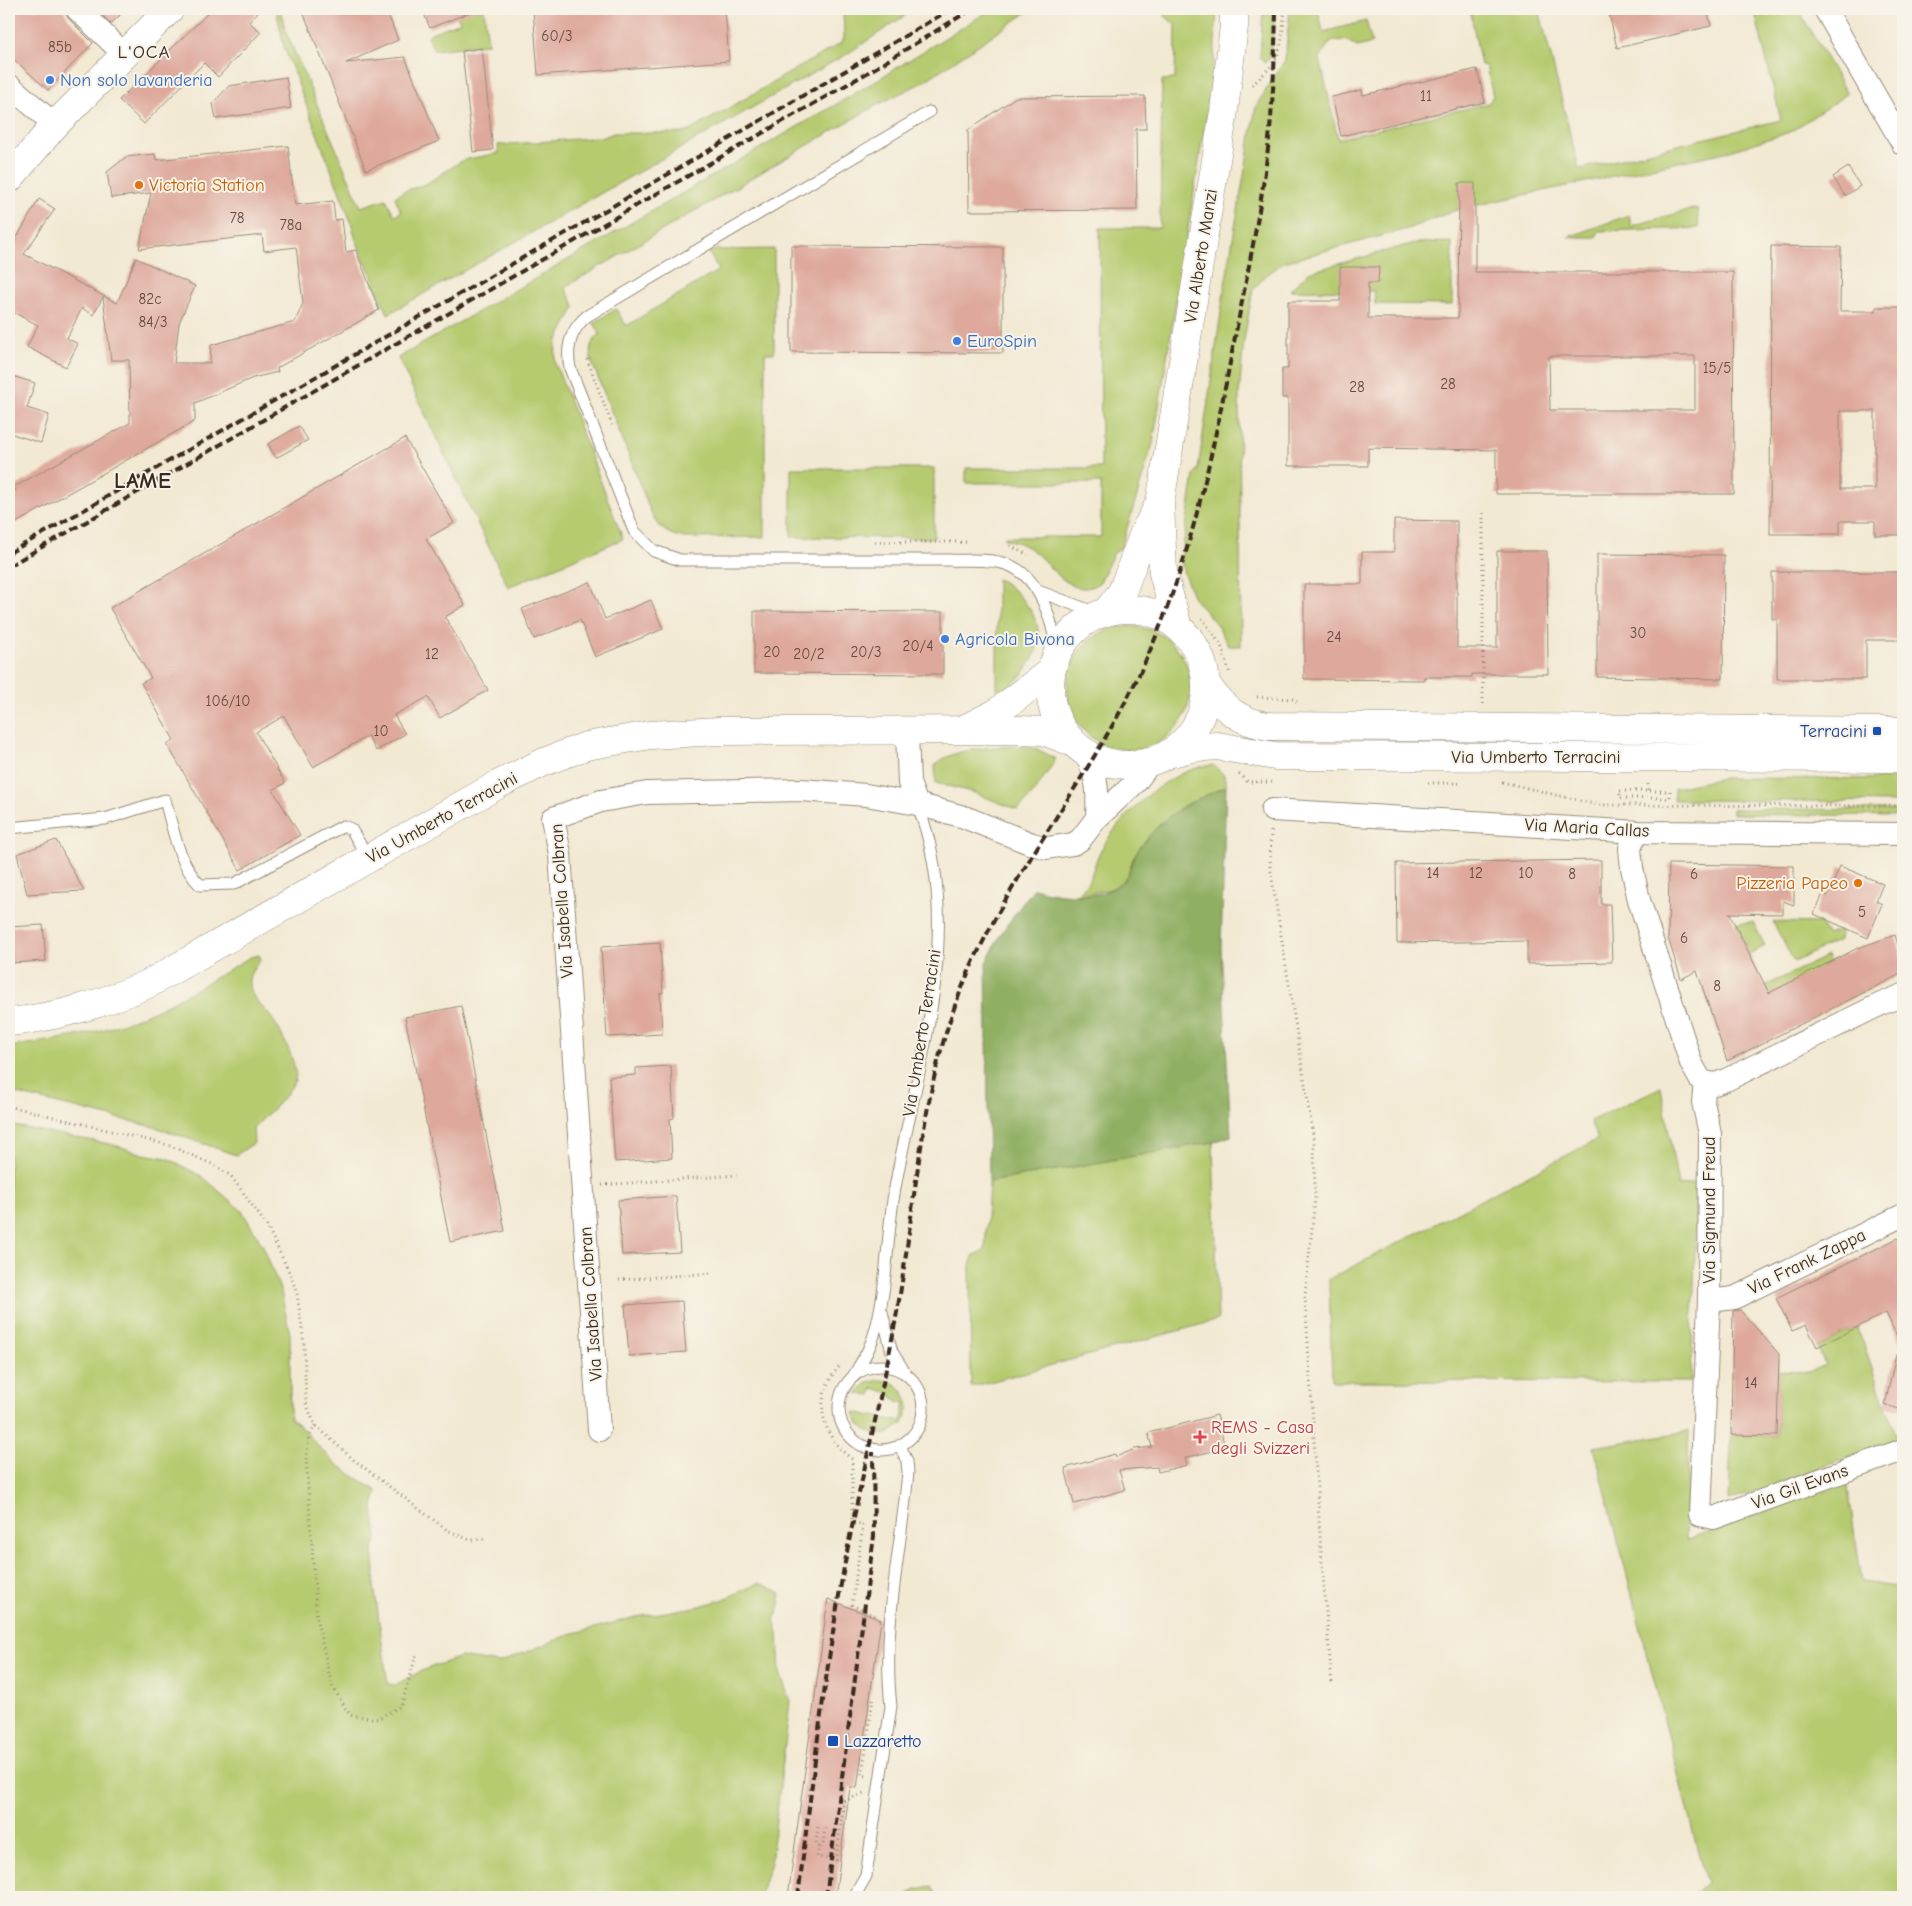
<svg xmlns="http://www.w3.org/2000/svg" width="1912" height="1906" font-family="'Comic Neue',sans-serif">
<rect width="100%" height="100%" fill="#f7f3e8"/>
<filter id="ink" filterUnits="userSpaceOnUse"><feTurbulence type="fractalNoise" baseFrequency=".02" numOctaves="2"/><feDisplacementMap in="SourceGraphic" scale="10" xChannelSelector="R" yChannelSelector="G"/><feConvolveMatrix kernelMatrix="1 2 1 2 8 2 1 2 1" color-interpolation-filters="sRGB"/></filter>
<filter id="wash" filterUnits="userSpaceOnUse"><feTurbulence type="fractalNoise" baseFrequency=".0096" numOctaves="4" result="noise"/><feDisplacementMap in="SourceGraphic" scale="20" xChannelSelector="R" yChannelSelector="G"/><feGaussianBlur stdDeviation="1.12" result="paint"/><feColorMatrix in="noise" values="0 0 0 0 0 0 0 0 0 0 0 0 0 0 0 0 0 1.4 0 .05"/><feComposite in="paint" operator="in"/></filter>
<g filter="url(#wash)">
<rect width="100%" height="100%" fill="#f2e9d3"/>
<path fill="#b6cb70" stroke="#787a47" d="M 276,9 L 280,9 L 286,32 L 361,207 L 386,199 L 394,215 L 401,212 L 395,197 L 404,191 L 426,184 L 463,160 L 499,153 L 498,145 L 603,137 L 614,133 L 681,133 L 691,130 L 841,43 L 844,38 L 843,9 L 915,9 L 847,54 L 388,314 L 356,240 L 351,222 L 284,47 Z
M 455,9 L 484,9 L 488,44 L 434,50 L 428,37 L 431,33 L 460,22 Z
M 992,9 L 1032,9 L 923,82 L 875,106 L 565,287 L 575,307 L 556,343 L 555,363 L 623,539 L 508,587 L 398,358 L 854,94 Z
M 1158,9 L 1217,9 L 1213,75 L 1153,443 L 1121,548 L 1113,554 L 1100,582 C 1072,603 1051,564 1033,551 C 1024,544 1015,541 1004,539 L 1005,537 L 1101,537 L 1101,483 L 966,483 L 966,468 L 1101,468 L 1100,228 L 1160,228 L 1162,80 L 1175,79 L 1176,26 Z
M 1263,9 L 1276,9 L 1270,58 L 1265,63 L 1260,57 Z
M 1290,9 L 1318,9 L 1323,32 L 1366,21 L 1372,43 L 1357,47 L 1346,40 L 1333,41 L 1327,46 L 1320,59 L 1338,139 L 1489,103 L 1493,96 L 1486,66 L 1481,65 L 1470,9 L 1539,9 L 1579,169 L 1781,120 L 1754,9 L 1798,9 L 1847,94 L 1790,132 L 1730,151 L 1459,209 L 1407,229 L 1284,262 L 1264,277 L 1253,290 L 1244,340 L 1239,394 L 1241,646 L 1229,646 L 1216,624 L 1194,598 L 1184,574 L 1181,560 L 1194,475 L 1198,469 L 1225,285 L 1256,106 L 1285,60 Z
M 1697,208 L 1699,228 L 1599,231 L 1596,237 L 1568,237 L 1629,215 L 1631,226 Z
M 1452,242 L 1452,305 L 1375,304 L 1374,291 L 1290,290 L 1309,272 L 1415,243 Z
M 774,249 L 774,353 L 765,353 L 765,537 L 685,538 C 669,535 660,530 652,515 L 593,365 C 589,351 588,344 600,334 L 594,323 L 616,309 L 626,326 L 719,270 L 709,253 L 715,250 Z
M 791,468 L 934,468 L 934,538 L 791,537 Z
M 997,579 C 1010,584 1017,593 1026,604 C 1055,641 1029,673 997,697 Z
M1067 688a62 62 0 1 1 124 0a62 62 0 1 1-124 0Z
M 1022,746 L 1037,749 L 1056,759 L 1033,794 L 1018,810 L 972,792 L 936,783 L 935,766 C 950,747 999,747 1022,746 Z
M 1213,765 L 1224,775 L 1226,786 L 1181,807 L 1134,856 L 1127,877 L 1111,889 L 1077,895 C 1083,889 1089,882 1092,873 C 1095,865 1097,856 1102,848 C 1123,813 1170,768 1213,765 Z
M 1723,778 L 1903,779 L 1903,802 L 1674,800 L 1674,788 Z
M 1732,809 L 1903,810 L 1903,816 L 1732,814 Z
M 1753,922 L 1765,946 L 1735,961 L 1746,947 L 1736,923 Z
M 1773,922 L 1820,923 L 1827,935 L 1838,931 L 1840,932 L 1839,940 L 1794,962 Z
M 259,955 L 261,959 C 258,964 252,970 250,975 C 244,993 262,1005 271,1017 C 279,1027 300,1069 295,1080 C 286,1100 267,1113 253,1129 L 254,1143 L 236,1155 L 158,1128 L 9,1092 L 9,1047 C 50,1040 93,1036 132,1020 C 173,1004 212,980 250,957 Z
M 1827,956 L 1830,962 L 1773,999 L 1755,991 Z
M 1661,1087 L 1678,1186 L 1697,1183 L 1691,1382 L 1332,1381 L 1329,1279 L 1598,1139 L 1590,1121 Z
M 9,1125 L 115,1145 L 143,1154 L 167,1158 L 203,1177 L 242,1211 L 263,1246 L 281,1292 L 290,1334 L 290,1419 C 301,1424 316,1445 326,1454 C 340,1469 360,1479 377,1491 L 373,1507 L 377,1538 L 373,1550 L 375,1570 L 374,1585 L 388,1684 L 395,1685 L 423,1670 L 460,1657 L 499,1663 L 571,1634 L 636,1617 L 696,1607 L 722,1600 L 759,1583 L 780,1592 L 780,1606 L 774,1620 L 778,1633 L 780,1673 L 790,1701 L 771,1863 L 759,1897 L 9,1897 Z
M 1213,1142 L 1218,1320 L 971,1387 L 970,1265 L 974,1255 L 985,1251 L 989,1182 Z
M 1857,1327 L 1898,1440 L 1729,1501 L 1731,1435 L 1777,1436 L 1778,1371 L 1808,1372 L 1825,1365 L 1818,1347 Z
M 878,1380 C 896,1380 905,1390 909,1406 L 903,1424 L 887,1434 C 870,1435 858,1428 854,1412 L 901,1422 L 905,1403 L 897,1401 L 887,1392 L 873,1388 L 871,1395 L 857,1393 L 866,1384 Z
M 1689,1431 L 1686,1540 L 1847,1482 L 1862,1582 L 1903,1588 L 1903,1897 L 1690,1897 L 1706,1883 L 1594,1447 Z
M 931,1886 L 937,1897 L 904,1897 L 916,1889 Z"/>
<path fill="#90af62" stroke="#666c40" d="M 1226,786 L 1221,948 L 1231,1136 L 1213,1142 L 989,1182 L 986,963 L 1002,932 L 1034,888 C 1058,896 1113,903 1127,875 C 1130,870 1131,863 1134,857 C 1139,846 1152,833 1160,824 C 1180,806 1203,797 1226,786 Z"/>
<g id="blocks">
<path fill="#dea99c" fill-rule="evenodd" d="M 9,9 L 64,9 L 68,18 L 93,43 L 48,90 L 9,55 Z
M 96,9 L 126,9 L 111,24 Z
M 212,9 L 261,9 L 249,22 L 261,32 L 218,77 L 204,63 L 144,124 L 119,100 Z
M 302,9 L 386,9 L 398,40 L 346,63 L 405,57 L 439,141 L 366,170 Z
M 422,9 L 476,9 L 476,10 L 430,28 Z
M 533,9 L 725,9 L 729,61 L 538,75 Z
M 1608,9 L 1707,9 L 1711,26 L 1617,48 Z
M 482,48 L 493,150 L 473,152 L 462,51 Z
M 1477,69 L 1485,102 L 1341,136 L 1332,97 L 1362,90 L 1363,95 Z
M 286,77 L 291,108 L 216,119 L 213,103 L 229,86 Z
M 1145,96 L 1146,129 L 1136,129 L 1137,210 L 969,211 L 968,130 L 1016,97 Z
M 288,146 L 295,205 L 333,201 L 335,220 L 342,219 L 346,252 L 356,250 L 379,310 L 277,368 L 278,372 L 253,378 L 195,403 L 195,421 L 9,527 L 9,494 L 16,490 L 14,487 L 130,423 L 129,360 L 111,360 L 103,297 L 93,315 L 82,308 L 67,338 L 78,344 L 66,367 L 27,347 L 38,325 L 9,310 L 9,247 L 11,248 L 39,199 L 55,209 L 24,254 L 117,303 L 136,258 L 195,286 L 179,323 L 174,363 L 210,363 L 211,345 L 295,322 L 303,303 L 296,247 L 264,251 L 262,235 L 139,249 L 151,193 L 111,198 L 107,172 L 126,157 L 155,154 L 156,160 Z
M 1848,167 L 1860,186 L 1845,196 L 1833,177 Z
M 1459,183 L 1475,183 L 1475,272 L 1733,272 L 1734,494 L 1496,494 L 1496,450 L 1368,448 L 1368,466 L 1288,466 L 1288,398 L 1282,398 L 1282,369 L 1288,369 L 1288,301 L 1340,301 L 1340,267 L 1379,267 L 1378,283 L 1368,283 L 1368,318 L 1458,318 ZM 1549,356 L 1695,356 L 1695,410 L 1550,410 Z
M 791,246 L 1003,247 L 1003,353 L 791,352 Z
M 1771,246 L 1841,247 L 1840,311 L 1876,311 L 1876,307 L 1903,307 L 1903,535 L 1875,535 L 1875,521 L 1840,521 L 1840,534 L 1770,534 ZM 1840,411 L 1875,411 L 1875,489 L 1840,489 Z
M 9,375 L 35,383 L 27,408 L 49,415 L 41,443 L 9,433 Z
M 299,426 L 308,440 L 276,458 L 268,444 Z
M 405,438 L 454,523 L 426,539 L 465,605 L 445,617 L 488,690 L 440,718 L 428,697 L 394,715 L 405,734 L 376,751 L 368,736 L 313,767 L 284,716 L 256,732 L 285,783 L 273,790 L 300,835 L 240,870 L 167,744 L 174,740 L 141,683 L 151,678 L 110,608 Z
M 1394,520 L 1457,521 L 1457,648 L 1497,648 L 1497,551 L 1547,551 L 1548,674 L 1472,674 L 1472,677 L 1424,677 L 1424,680 L 1304,679 L 1304,584 L 1362,584 L 1362,552 L 1394,552 Z
M 1597,554 L 1724,555 L 1723,679 L 1597,677 Z
M 1772,572 L 1903,572 L 1903,640 L 1866,640 L 1866,679 L 1777,679 L 1777,619 L 1772,619 Z
M 590,582 L 605,619 L 651,600 L 663,629 L 595,657 L 580,620 L 534,639 L 522,609 Z
M 754,611 L 943,612 L 943,674 L 754,673 Z
M 56,840 L 84,891 L 27,894 L 17,854 Z
M 1601,860 L 1601,904 L 1610,904 L 1612,962 L 1527,964 L 1527,941 L 1397,943 L 1396,863 Z
M 1669,864 L 1794,866 L 1794,905 L 1783,901 L 1783,914 L 1729,913 L 1769,993 L 1858,948 L 1895,935 L 1903,960 L 1903,973 L 1727,1061 L 1697,971 L 1681,979 L 1668,938 Z
M 1840,866 L 1883,884 L 1876,901 L 1882,904 L 1868,938 L 1814,914 L 1823,894 L 1828,896 Z
M 43,925 L 46,961 L 9,963 L 9,927 Z
M 660,943 L 663,993 L 660,993 L 662,1034 L 607,1037 L 601,947 Z
M 461,1006 L 505,1231 L 450,1242 L 405,1017 Z
M 671,1066 L 674,1118 L 670,1119 L 672,1158 L 615,1162 L 609,1077 L 636,1075 L 636,1068 Z
M 676,1196 L 680,1252 L 622,1255 L 618,1200 Z
M 1898,1238 L 1903,1249 L 1903,1349 L 1886,1313 L 1817,1347 L 1806,1325 L 1792,1331 L 1776,1298 Z
M 682,1301 L 686,1352 L 629,1356 L 625,1305 Z
M 1740,1310 L 1779,1354 L 1777,1436 L 1731,1435 L 1733,1311 Z
M 1896,1355 L 1903,1356 L 1903,1410 L 1885,1405 Z
M 1217,1415 L 1225,1448 L 1185,1458 L 1187,1465 L 1158,1472 L 1157,1467 L 1119,1470 L 1125,1490 L 1074,1504 L 1065,1468 L 1115,1454 L 1116,1457 L 1135,1449 L 1152,1447 L 1148,1433 Z
M 828,1599 L 881,1620 L 857,1788 L 850,1787 L 835,1897 L 788,1897 Z"/>
</g>
</g>
<g filter="url(#ink)">
<use href="#blocks" fill-opacity="0" stroke="#968a78" stroke-width="1"/>
<g fill="none" stroke-linecap="round" stroke-linejoin="round">
<defs>
<path id="lane" d="M 929,112 L 587,316 C 570,330 566,348 570,368 L 634,531 L 654,551 L 680,560 L 949,560 C 967,561 989,558 1006,564 C 1040,575 1053,622 1057,653
M 1038,591 L 1099,614
M 9,828 L 105,819 L 165,800 C 173,828 178,863 200,885 L 234,884 L 343,826 L 351,829 L 369,859
M 882,1312 L 892,1352 L 904,1371
M839 1408a42 42 0 1 1 84 0a42 42 0 1 1-84 0Z
M 854,1375 C 861,1363 869,1351 873,1338 C 888,1293 886,1236 895,1188 C 917,1064 967,927 917,804
M 854,1897 L 866,1876 L 891,1706 C 882,1627 901,1550 908,1472 L 907,1461 L 900,1446"/>
<path id="street" d="M 77,9 L 125,55
M 1825,9 L 1903,144
M 9,85 L 55,125
M 907,732 L 909,783 L 917,804
M 1086,754 C 1098,778 1098,792 1097,818
M 1272,810 L 1639,832 L 1903,834
M 1639,832 L 1633,840 L 1630,849 L 1632,868 L 1639,900 L 1691,1063 L 1700,1079 L 1705,1082 L 1703,1102 L 1710,1134 L 1709,1301 L 1700,1515 L 1714,1518 L 1900,1451
M 1705,1082 L 1715,1084 L 1726,1080 L 1881,1004 L 1903,995
M 1709,1301 L 1734,1298 L 1903,1215
M 599,1430 L 560,854 L 553,818 L 601,801 L 647,793 L 801,790 L 866,795 L 917,804 L 964,817 L 1032,844 L 1047,848 L 1073,844 L 1080,840 L 1097,818 L 1136,782 L 1150,763"/>
<path id="secondary" d="M 9,179 L 55,125 L 170,9
M1050 687a78 78 0 1 1 156 0a78 78 0 1 1-156 0Z
M 1106,612 L 1122,592 L 1144,533 L 1158,506
M 1178,627 L 1163,573 L 1160,503 L 1224,111 L 1234,26 L 1234,9
M 1207,685 C 1222,708 1240,722 1268,726 L 1903,731
M 966,728 L 996,713 L 1051,671
M 1172,753 L 1192,748 L 1217,746 L 1275,756 L 1903,758
M 9,1022 C 59,1017 101,1004 148,984 L 499,784 L 544,762 L 586,746 L 650,735 L 719,731 L 1021,730 L 1043,731 L 1072,742"/>
</defs>
<use href="#lane" stroke="#968a78" stroke-width="13"/>
<use href="#street" stroke="#968a78" stroke-width="24"/>
<use href="#secondary" stroke="#968a78" stroke-width="29"/>
<path stroke="#968a78" stroke-width="3" stroke-dasharray="1 4" stroke-linecap="butt" d="M 1252,85 C 1285,56 1280,49 1285,9
M 587,359 L 612,425
M 1483,513 L 1483,705
M 875,542 L 966,542
M 1010,546 L 1028,555
M 1202,618 L 1221,645 L 1230,674
M 1257,697 L 1294,699 L 1297,702
M 1239,774 L 1248,782 L 1274,782
M 1502,782 L 1598,805 L 1903,806
M 1428,783 L 1462,783
M 1648,784 L 1649,791
M 1620,791 L 1670,791 L 1670,798 L 1620,798 Z
M 1271,831 L 1270,866 L 1314,1141 L 1315,1199 L 1305,1296 L 1321,1551 L 1332,1684
M 9,1106 L 168,1145 L 212,1164 L 231,1176 L 267,1226 L 291,1276 L 297,1294 L 304,1343 L 306,1403 L 315,1425 L 354,1460 L 447,1530 L 470,1540 L 485,1539
M 602,1185 L 737,1175
M 619,1280 L 711,1273
M 839,1367 C 812,1397 820,1436 852,1459 L 852,1521 L 863,1525 L 852,1605 L 876,1616
M 315,1425 L 309,1438 L 306,1457 L 317,1621 L 332,1686 L 350,1715 L 377,1719 L 401,1706 L 417,1653
M 866,1776 L 862,1775 L 873,1699
M 818,1827 L 816,1844 L 819,1848
M 825,1828 L 823,1845 L 819,1848 L 817,1857 L 836,1860 L 844,1801 L 864,1793"/>
<use href="#lane" stroke="#fff" stroke-width="11"/>
<use href="#street" stroke="#fff" stroke-width="22"/>
<use href="#secondary" stroke="#fff" stroke-width="28"/>
<path stroke="#3b2a1e" stroke-width="4" stroke-dasharray="8 4" stroke-linecap="butt" d="M 9,553 L 686,164 L 951,9
M 9,566 L 867,73 L 972,9
M 798,1897 C 811,1793 823,1687 841,1584 C 857,1493 881,1403 897,1312 C 914,1215 919,1114 950,1020 C 991,897 1078,798 1135,683 C 1189,573 1211,461 1234,342 C 1246,281 1259,219 1267,157 C 1273,108 1275,58 1276,9
M 826,1897 L 874,1536 L 873,1452"/>
</g>
</g>
<g fill="#3f7fe0" stroke="#f7f3e8" stroke-width="2">
<circle cx="50" cy="80" r="5"/>
<circle cx="957" cy="341" r="5"/>
<circle cx="945" cy="639" r="5"/>
</g>
<g fill="#e8710a" stroke="#f7f3e8" stroke-width="2">
<circle cx="139" cy="185" r="5"/>
<circle cx="1858" cy="883" r="5"/>
</g>
<g fill="#1a4fb4" stroke="#f7f3e8" stroke-width="2">
<rect x="1872" y="726" width="10" height="10" rx="2.5"/>
<rect x="827" y="1735" width="12" height="12" rx="2.5"/>
</g>
<path fill="#e0444e" stroke="#f7f3e8" stroke-width="2" d="M1197.5 1429.5h5v5h5v5h-5v5h-5v-5h-5v-5h5z"/>
<g text-anchor="middle" dominant-baseline="central" stroke-width="4" stroke-linejoin="round" paint-order="stroke">
<g font-size="15" fill="#644a3e">
<text x="557" y="36">60/3</text>
<text x="60" y="47">85b</text>
<text x="1426" y="96">11</text>
<text x="237" y="218">78</text>
<text x="291" y="225">78a</text>
<text x="150" y="299">82c</text>
<text x="153" y="322">84/3</text>
<text x="1717" y="368">15/5</text>
<text x="1448" y="384">28</text>
<text x="1357" y="387">28</text>
<text x="1638" y="633">30</text>
<text x="1334" y="637">24</text>
<text x="918" y="646">20/4</text>
<text x="772" y="652">20</text>
<text x="866" y="652">20/3</text>
<text x="432" y="654">12</text>
<text x="809" y="654">20/2</text>
<text x="228" y="701">106/10</text>
<text x="381" y="731">10</text>
<text x="1433" y="873">14</text>
<text x="1476" y="873">12</text>
<text x="1526" y="873">10</text>
<text x="1572" y="874">8</text>
<text x="1694" y="874">6</text>
<text x="1862" y="912">5</text>
<text x="1684" y="938">6</text>
<text x="1717" y="986">8</text>
<text x="1751" y="1383">14</text>
</g>
<g font-size="18" fill="#366cbe" stroke="#f7f3e8" text-anchor="start">
<text x="60" y="80">Non solo lavanderia</text>
<text x="967" y="341">EuroSpin</text>
<text x="955" y="639">Agricola Bivona</text>
</g>
<g font-size="18" fill="#c56008" stroke="#f7f3e8" text-anchor="start">
<text x="149" y="185">Victoria Station</text>
<text x="1848" y="883" text-anchor="end">Pizzeria Papeo</text>
</g>
<g font-size="18" fill="#3b2a1e" stroke="#f7f3e8">
<text transform="translate(1201 256) rotate(-81)">Via Alberto Manzi</text>
<text x="1536" y="757">Via Umberto Terracini</text>
<text transform="translate(442 818) rotate(-29)">Via Umberto Terracini</text>
<text transform="translate(1587 828) rotate(3)">Via Maria Callas</text>
<text transform="translate(562 901) rotate(-94)">Via Isabella Colbran</text>
<text transform="translate(922 1033) rotate(-81)">Via Umberto Terracini</text>
<text transform="translate(1709 1210) rotate(-90)">Via Sigmund Freud</text>
<text transform="translate(1807 1262) rotate(-26)">Via Frank Zappa</text>
<text transform="translate(591 1304) rotate(-94)">Via Isabella Colbran</text>
<text transform="translate(1800 1487) rotate(-20)">Via Gil Evans</text>
</g>
<g font-size="18" fill="#164399" stroke="#f7f3e8" text-anchor="end">
<text x="1867" y="731">Terracini</text>
<text x="844" y="1741" text-anchor="start">Lazzaretto</text>
</g>
<g font-size="18" fill="#be3a42" stroke="#f7f3e8" text-anchor="start">
<text x="1211" y="1427">REMS - Casa<tspan x="1211" dy="21">degli Svizzeri</tspan></text>
</g>
<g font-size="19" letter-spacing="1" fill="#3b2a1e" stroke="#f7f3e8">
<text x="144" y="52">L'OCA</text>
</g>
<g font-size="22" font-weight="bold" letter-spacing="1" fill="#3b2a1e" stroke="#f7f3e8">
<text x="143" y="481">LAME</text>
</g>
</g>
<rect width="1912" height="1906" fill="none" stroke="#f7f3e8" stroke-width="30"/>
</svg>
